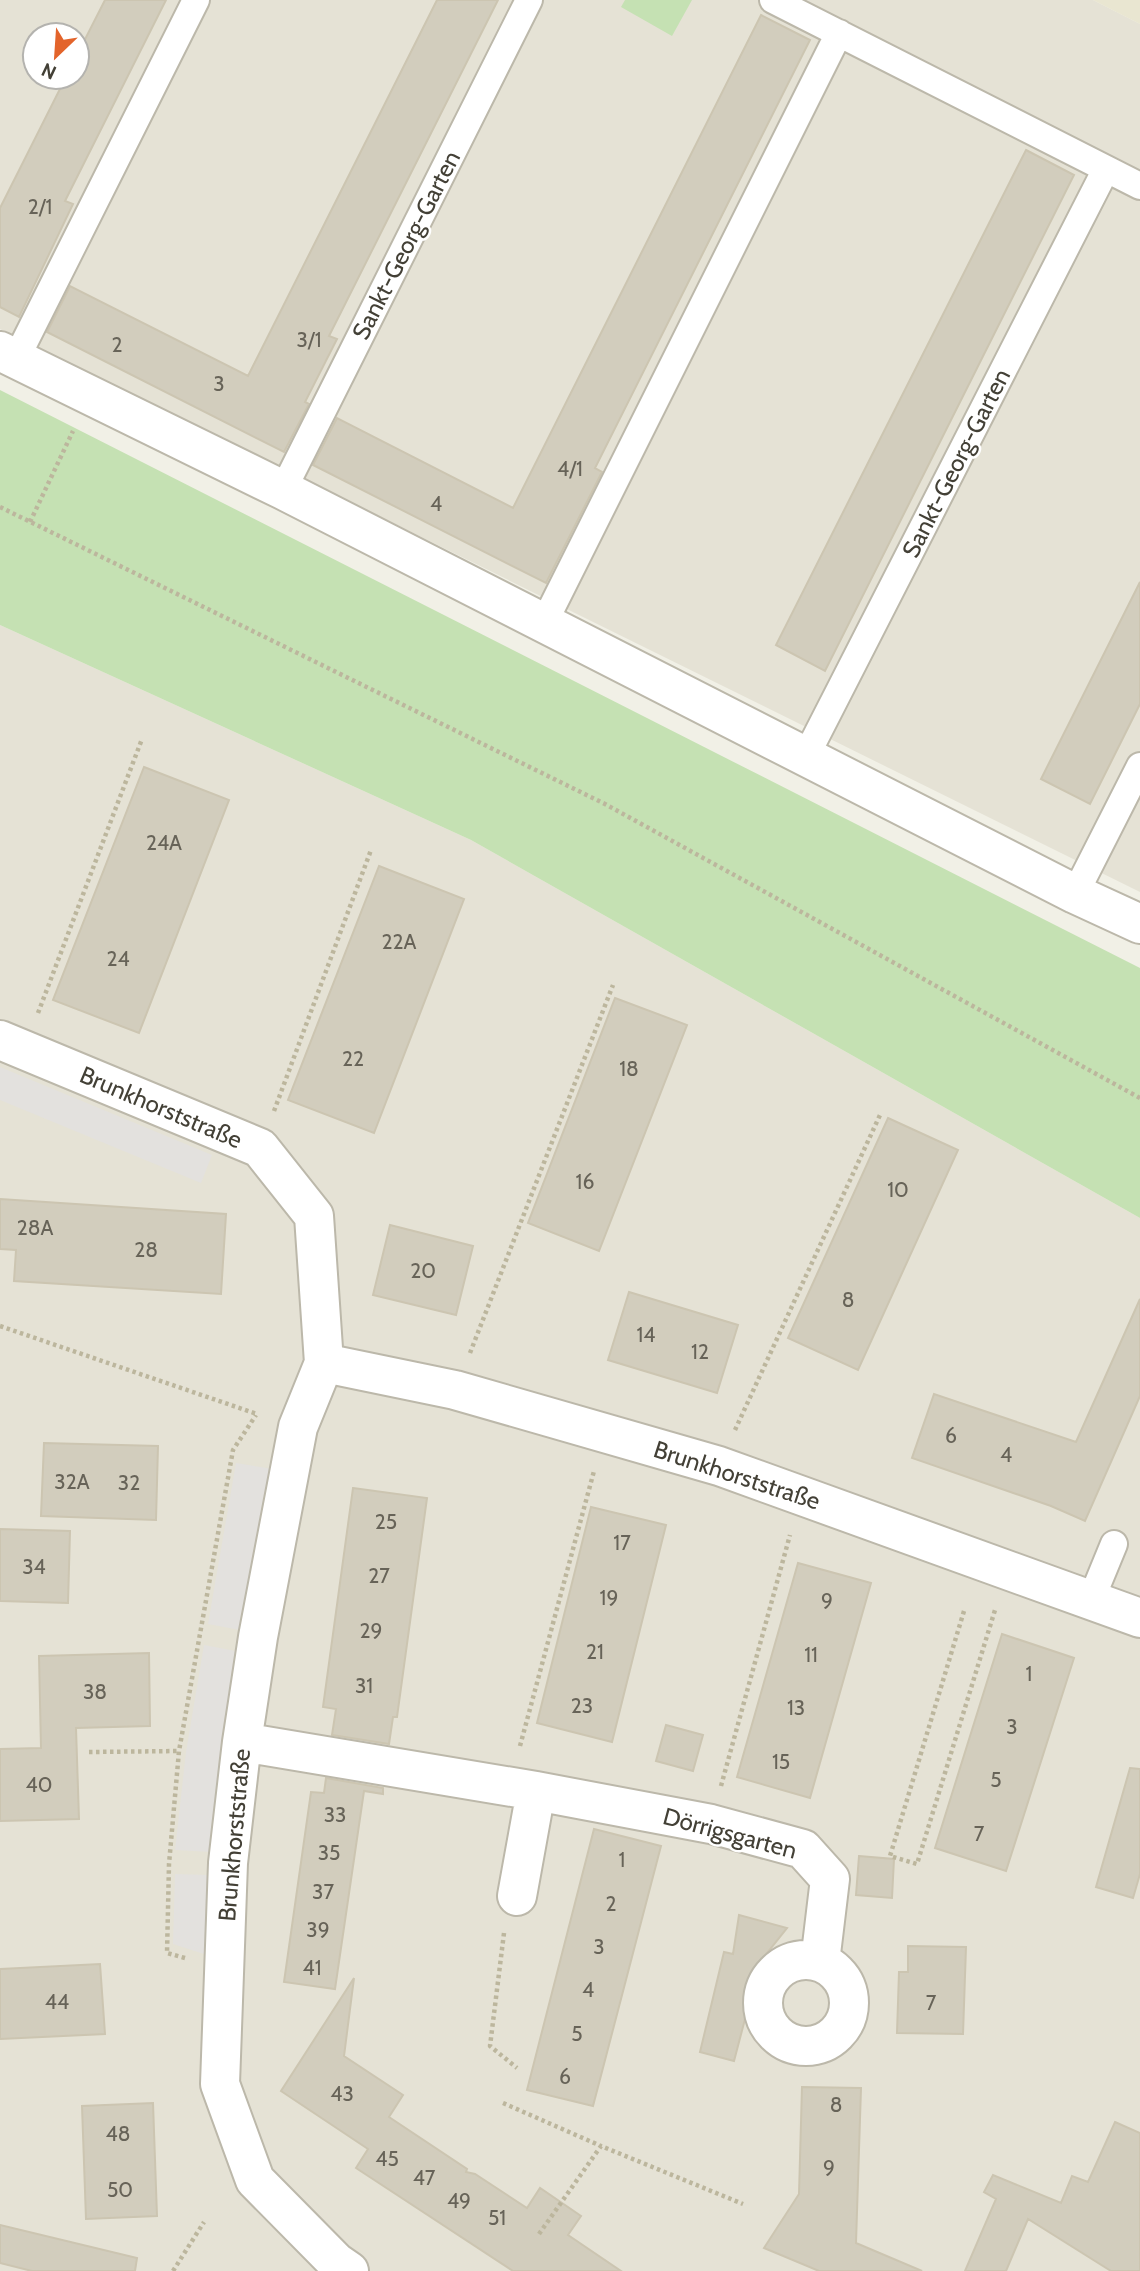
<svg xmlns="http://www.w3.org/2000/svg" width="1140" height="2271" font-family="Cabin,sans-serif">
<rect width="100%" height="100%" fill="#f1f0e6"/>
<path fill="#e5e2d5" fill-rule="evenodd" d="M 0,0 L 1093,0 L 1140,24 L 1140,892 L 0,329 ZM 35,35 L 77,35 L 77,77 L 35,77 Z
M 0,625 L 471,840 L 1140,1218 L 1140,2271 L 0,2271 Z"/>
<path fill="#e9e6d1" d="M 1093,0 L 1140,0 L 1140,24 Z"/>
<path fill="#c5e1b3" d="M 625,0 L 692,0 L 672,36 L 621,7 Z
M 0,390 L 1140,968 L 1140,1218 L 471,840 L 0,625 Z"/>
<path fill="#e3e1de" d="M 0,1067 L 212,1155 L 201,1183 L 0,1100 Z
M 236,1463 L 273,1469 L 245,1631 L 208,1624 Z
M 204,1645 L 241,1652 L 212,1852 L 175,1850 L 186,1752 Z
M 175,1874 L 211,1875 L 207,1955 L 173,1944 Z"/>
<path fill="#d2cdbd" stroke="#ccc5b1" stroke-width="2" d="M 105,0 L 166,0 L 65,201 L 73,204 L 19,317 L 0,307 L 0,208 L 66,77 L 77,77 L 77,55 Z
M 437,0 L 498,0 L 329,336 L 337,339 L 305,402 L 309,404 L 284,452 L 47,332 L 70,286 L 248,376 Z
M 761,15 L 810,40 L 595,468 L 602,472 L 546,583 L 313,465 L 337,418 L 513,508 Z
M 1026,150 L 1074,175 L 825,671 L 776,645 Z
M 1140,582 L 1140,704 L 1090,804 L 1041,779 Z
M 144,767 L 229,800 L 139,1033 L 53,1000 Z
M 379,866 L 464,899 L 374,1133 L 288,1100 Z
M 615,998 L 687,1025 L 599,1251 L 528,1223 Z
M 888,1118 L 958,1150 L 858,1370 L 788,1338 Z
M 0,1199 L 226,1214 L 221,1294 L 14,1281 L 16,1250 L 0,1249 Z
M 390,1225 L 473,1246 L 456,1315 L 373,1295 Z
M 629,1292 L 738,1325 L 717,1393 L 608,1360 Z
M 1140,1299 L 1140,1396 L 1085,1521 L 1051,1506 L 912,1458 L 934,1394 L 1076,1442 Z
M 44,1443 L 158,1446 L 156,1520 L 41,1516 Z
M 353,1488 L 427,1498 L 397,1717 L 393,1717 L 389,1744 L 332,1735 L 336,1709 L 323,1707 Z
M 591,1507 L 666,1525 L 612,1742 L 537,1723 Z
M 0,1529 L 70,1531 L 68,1603 L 0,1601 Z
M 798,1563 L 871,1583 L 810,1798 L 737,1777 Z
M 1002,1634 L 1074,1658 L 1006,1871 L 935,1848 Z
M 149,1653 L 150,1726 L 76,1728 L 79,1819 L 0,1821 L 0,1749 L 41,1748 L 39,1656 Z
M 666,1725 L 703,1735 L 693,1771 L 656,1761 Z
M 1130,1768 L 1140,1769 L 1140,1874 L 1133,1898 L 1096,1887 Z
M 326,1778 L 383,1788 L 383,1794 L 364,1791 L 335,1989 L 284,1982 L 311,1792 L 324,1793 Z
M 594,1829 L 661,1846 L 593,2106 L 527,2090 Z
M 859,1856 L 894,1859 L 892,1898 L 856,1895 Z
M 739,1915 L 787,1928 L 760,1962 L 734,2061 L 700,2052 L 724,1952 L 733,1954 Z
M 908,1946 L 966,1947 L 963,2034 L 897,2033 L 899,1972 L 908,1972 Z
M 100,1964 L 105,2034 L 0,2039 L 0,1969 Z
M 354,1978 L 344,2056 L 403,2095 L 389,2117 L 467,2169 L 466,2172 L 475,2174 L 527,2208 L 540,2188 L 581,2216 L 568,2235 L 621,2271 L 513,2271 L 356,2168 L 368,2149 L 281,2091 Z
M 802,2087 L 861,2088 L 856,2243 L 922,2271 L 819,2271 L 764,2248 L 799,2194 Z
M 153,2103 L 157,2216 L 86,2219 L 82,2106 Z
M 1115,2122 L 1140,2133 L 1140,2271 L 1111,2271 L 1028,2219 L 1006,2271 L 965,2271 L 996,2199 L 984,2192 L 993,2175 L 1061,2203 L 1072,2176 L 1088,2182 Z
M 0,2225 L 137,2258 L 135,2271 L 32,2271 L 0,2263 Z"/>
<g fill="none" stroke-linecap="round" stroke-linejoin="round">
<defs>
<path id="service" d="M 773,0 L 1140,186
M 16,359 L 196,0
M 283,490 L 529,0
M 544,623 L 839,33
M 806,756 L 1106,169
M 1075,894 L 1140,766
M 1091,1600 L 1114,1544"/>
<path id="minor" d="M 0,1040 L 260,1148 L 314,1216 L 324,1363
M 242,1742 L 536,1791 L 711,1824 L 803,1849 L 830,1879 L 820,1962
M 517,1896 L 536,1791
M763 2003a43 43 0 1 1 86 0a43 43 0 1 1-86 0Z
M 349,2271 L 336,2262 L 255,2180 L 220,2084 L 228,1863 L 242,1742 L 258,1637 L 298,1427 L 324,1363 L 455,1390 L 719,1466 L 1140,1618"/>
<path id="tertiary" d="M 0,351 L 283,490 L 1075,894 L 1140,924"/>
</defs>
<use href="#service" stroke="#bcb8aa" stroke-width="30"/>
<use href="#minor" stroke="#bcb8aa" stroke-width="42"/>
<use href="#tertiary" stroke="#bcb8aa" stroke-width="42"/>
<path stroke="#bcb69d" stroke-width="4.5" stroke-dasharray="3.5 3.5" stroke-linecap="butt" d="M 0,507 L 605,804 L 1140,1098
M 30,522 L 73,431
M 38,1013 L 142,739
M 274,1111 L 371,850
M 0,1326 L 257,1414
M 470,1353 L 613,985
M 735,1430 L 880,1115
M 964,1611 L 890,1856 L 917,1864 L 995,1610
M 520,1746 L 594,1471
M 89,1752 L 179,1751
M 721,1786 L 790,1535
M 504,1933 L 490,2046 L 517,2068
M 185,1958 L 167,1953 L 169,1864 L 179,1751 L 233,1450 L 256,1415
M 503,2103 L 601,2146
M 539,2234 L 601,2146 L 743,2204
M 173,2271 L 204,2222"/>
<use href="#service" stroke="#fff" stroke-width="26"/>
<use href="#minor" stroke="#fff" stroke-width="38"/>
<use href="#tertiary" stroke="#fff" stroke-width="38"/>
</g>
<g text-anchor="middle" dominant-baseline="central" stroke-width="5" stroke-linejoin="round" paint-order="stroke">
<g font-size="21" fill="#676358">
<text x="40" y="206">2/1</text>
<text x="309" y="339">3/1</text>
<text x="117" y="344">2</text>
<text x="219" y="383">3</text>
<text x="570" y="468">4/1</text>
<text x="436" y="503">4</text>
<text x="164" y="842">24A</text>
<text x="399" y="941">22A</text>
<text x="118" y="958">24</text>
<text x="353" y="1058">22</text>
<text x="629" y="1068">18</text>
<text x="585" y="1181">16</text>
<text x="898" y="1189">10</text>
<text x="35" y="1227">28A</text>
<text x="146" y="1249">28</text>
<text x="423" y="1270">20</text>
<text x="848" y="1299">8</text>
<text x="646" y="1334">14</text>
<text x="700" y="1351">12</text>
<text x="951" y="1435">6</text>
<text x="1006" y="1454">4</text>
<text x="72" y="1481">32A</text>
<text x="129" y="1482">32</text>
<text x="386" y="1521">25</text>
<text x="622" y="1542">17</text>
<text x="34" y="1566">34</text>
<text x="379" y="1575">27</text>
<text x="609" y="1597">19</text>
<text x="827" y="1600">9</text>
<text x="371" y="1630">29</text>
<text x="595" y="1651">21</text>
<text x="811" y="1654">11</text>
<text x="1029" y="1673">1</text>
<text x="364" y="1685">31</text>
<text x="95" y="1691">38</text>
<text x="582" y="1705">23</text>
<text x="796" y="1707">13</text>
<text x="1012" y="1726">3</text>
<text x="781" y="1761">15</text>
<text x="996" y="1779">5</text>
<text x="39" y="1784">40</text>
<text x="335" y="1814">33</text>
<text x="979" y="1833">7</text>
<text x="329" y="1852">35</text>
<text x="622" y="1859">1</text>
<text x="323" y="1891">37</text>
<text x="611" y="1903">2</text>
<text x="318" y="1929">39</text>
<text x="599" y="1946">3</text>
<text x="312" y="1967">41</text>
<text x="588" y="1989">4</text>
<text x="57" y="2001">44</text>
<text x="931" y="2002">7</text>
<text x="577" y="2033">5</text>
<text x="565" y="2076">6</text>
<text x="342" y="2093">43</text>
<text x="836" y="2104">8</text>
<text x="118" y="2133">48</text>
<text x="387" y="2158">45</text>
<text x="829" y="2167">9</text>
<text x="424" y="2177">47</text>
<text x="120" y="2189">50</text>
<text x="459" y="2200">49</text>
<text x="497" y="2217">51</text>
</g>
<g font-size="24" fill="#434036" stroke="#fff">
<text transform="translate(406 245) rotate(-63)">Sankt-Georg-Garten</text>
<text transform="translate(956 463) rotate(-63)">Sankt-Georg-Garten</text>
<text transform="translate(161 1107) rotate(23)">Brunkhorststraße</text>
<text transform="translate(737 1475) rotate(18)">Brunkhorststraße</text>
<text transform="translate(730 1833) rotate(15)">Dörrigsgarten</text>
<text transform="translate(234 1835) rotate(-85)">Brunkhorststraße</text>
</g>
</g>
<g transform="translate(56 56) rotate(205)"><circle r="33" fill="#ffffff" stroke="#b4b3af" stroke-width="2"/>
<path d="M0-5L12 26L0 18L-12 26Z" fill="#e3642b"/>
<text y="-10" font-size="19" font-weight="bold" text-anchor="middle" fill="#434036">N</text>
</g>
</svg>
